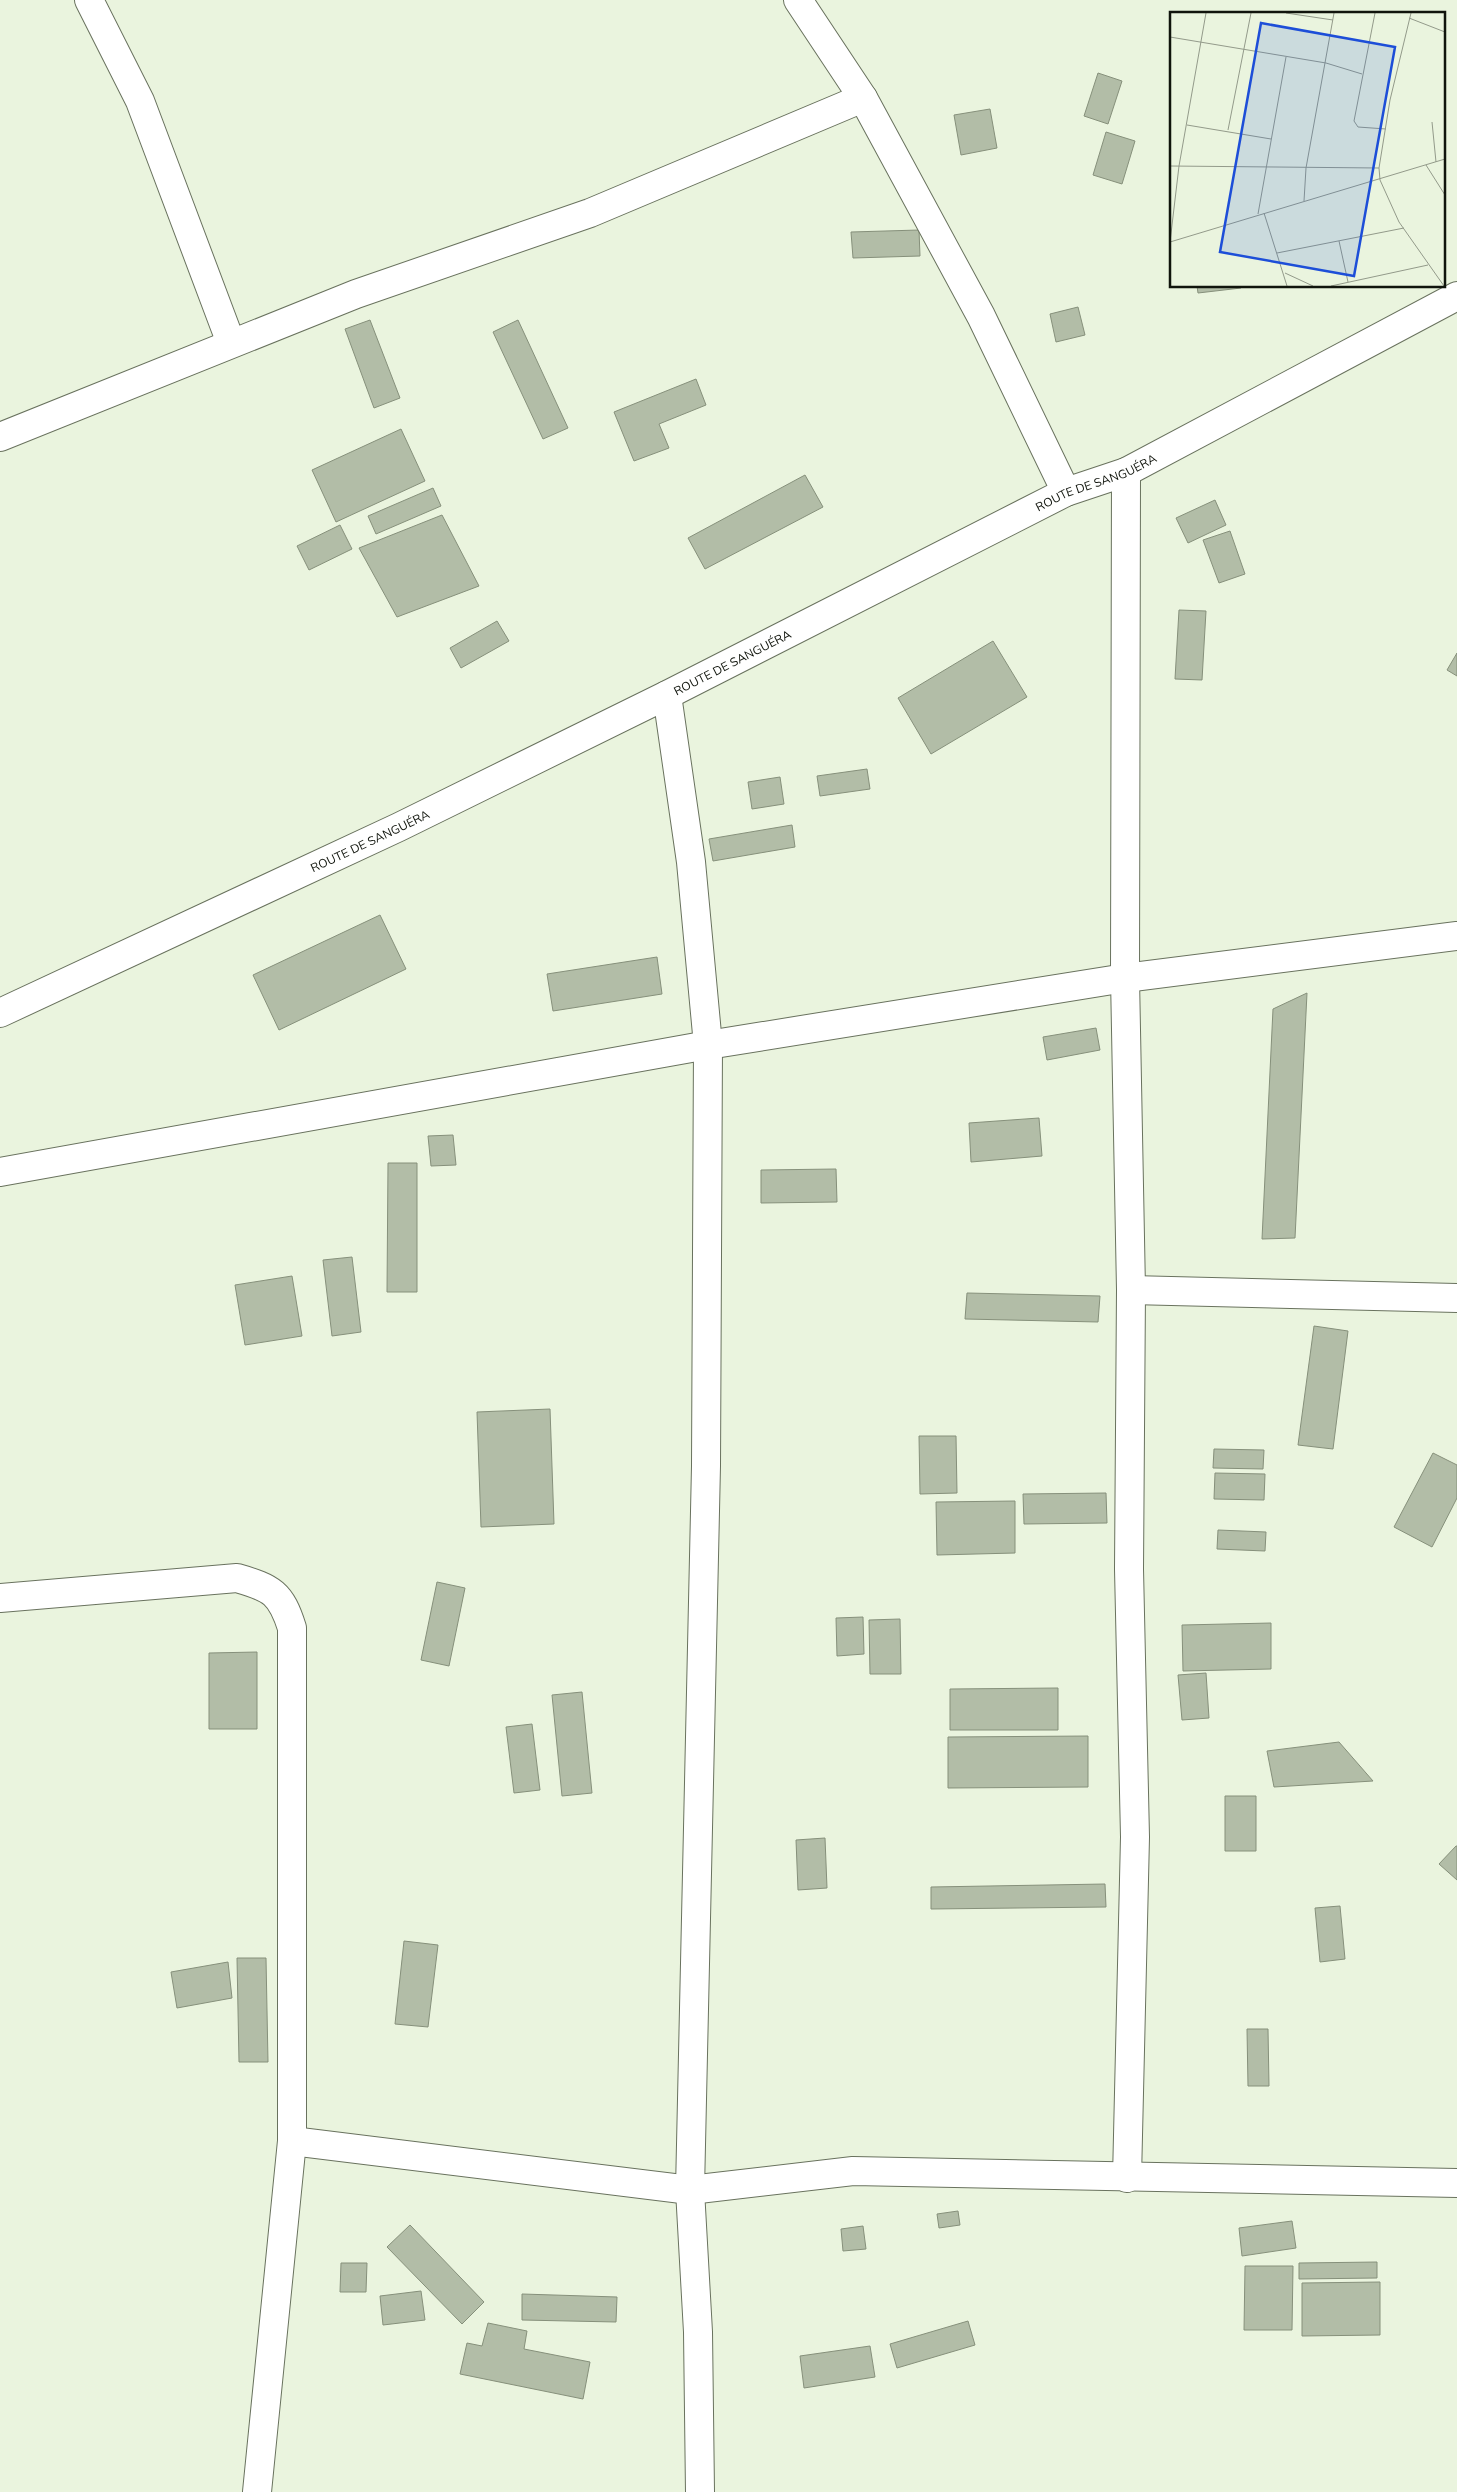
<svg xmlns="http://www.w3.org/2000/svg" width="1457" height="2492" font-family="Mulish,sans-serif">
<rect width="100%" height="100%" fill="#eaf4de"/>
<path fill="#b2bda7" stroke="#86907b" d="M 1098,73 L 1122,81 L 1108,124 L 1084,116 Z
M 990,109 L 997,148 L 961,155 L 954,115 Z
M 1106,132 L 1135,141 L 1122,184 L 1093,175 Z
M 919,230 L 920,256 L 853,258 L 851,232 Z
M 1197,286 L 1241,286 L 1241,288 L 1198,293 Z
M 1078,307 L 1085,335 L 1056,342 L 1050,314 Z
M 370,320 L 400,398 L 374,408 L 345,329 Z
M 518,320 L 568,428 L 543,439 L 493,332 Z
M 696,379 L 706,405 L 659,424 L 669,448 L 634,461 L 614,412 Z
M 401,429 L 425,481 L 336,522 L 312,470 Z
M 805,475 L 823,507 L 705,569 L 688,538 Z
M 433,488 L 441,506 L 376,534 L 368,516 Z
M 1215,500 L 1226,525 L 1188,543 L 1176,518 Z
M 442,515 L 479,586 L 397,617 L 359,548 Z
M 340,525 L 352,549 L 309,570 L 297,546 Z
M 1230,531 L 1245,574 L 1219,583 L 1203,540 Z
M 1179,610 L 1206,611 L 1202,680 L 1175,679 Z
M 497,621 L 509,641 L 461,668 L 450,648 Z
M 993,641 L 1027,697 L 931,754 L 898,698 Z
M 1457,653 L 1457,676 L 1447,670 Z
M 867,769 L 870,789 L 820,796 L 817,776 Z
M 780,777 L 784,804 L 752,809 L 748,782 Z
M 792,825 L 795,847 L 713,861 L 709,839 Z
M 380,915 L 406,969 L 279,1030 L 253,975 Z
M 657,957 L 662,994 L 553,1011 L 547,974 Z
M 1307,993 L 1295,1238 L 1262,1239 L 1273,1009 Z
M 1096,1028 L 1100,1050 L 1047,1060 L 1043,1037 Z
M 1039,1118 L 1042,1156 L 971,1162 L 969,1123 Z
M 453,1135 L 456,1165 L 431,1166 L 428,1136 Z
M 388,1163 L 417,1163 L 417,1292 L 387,1292 Z
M 836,1169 L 837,1202 L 761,1203 L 761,1170 Z
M 352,1257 L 361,1332 L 332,1336 L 323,1260 Z
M 292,1276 L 302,1336 L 245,1345 L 235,1285 Z
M 967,1293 L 1100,1296 L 1098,1322 L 965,1319 Z
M 1314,1326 L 1348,1331 L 1333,1449 L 1298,1445 Z
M 550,1409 L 554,1524 L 481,1527 L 477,1412 Z
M 919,1436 L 956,1436 L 957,1493 L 920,1494 Z
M 1214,1449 L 1264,1450 L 1263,1469 L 1213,1468 Z
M 1433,1453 L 1457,1465 L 1457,1498 L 1432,1547 L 1394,1527 Z
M 1215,1473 L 1265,1474 L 1264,1500 L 1214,1499 Z
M 1106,1493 L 1107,1523 L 1024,1524 L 1023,1494 Z
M 1015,1501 L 1015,1553 L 937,1555 L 936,1502 Z
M 1218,1530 L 1266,1532 L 1265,1551 L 1217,1549 Z
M 437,1582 L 465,1588 L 449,1666 L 421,1660 Z
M 863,1617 L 864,1654 L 837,1656 L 836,1618 Z
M 900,1619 L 901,1674 L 870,1674 L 869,1620 Z
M 1271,1623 L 1271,1669 L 1183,1671 L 1182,1625 Z
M 257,1652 L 257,1729 L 209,1729 L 209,1653 Z
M 1206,1673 L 1209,1718 L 1182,1720 L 1178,1675 Z
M 1058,1688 L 1058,1730 L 950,1730 L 950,1689 Z
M 582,1692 L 592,1793 L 562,1796 L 552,1695 Z
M 532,1724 L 540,1790 L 514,1793 L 506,1727 Z
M 1088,1736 L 1088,1787 L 948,1788 L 948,1737 Z
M 1339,1742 L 1373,1781 L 1274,1787 L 1267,1751 Z
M 1225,1796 L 1256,1796 L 1256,1851 L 1225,1851 Z
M 825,1838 L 827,1888 L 798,1890 L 796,1840 Z
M 1456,1846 L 1457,1846 L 1457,1880 L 1439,1864 Z
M 1105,1884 L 1106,1907 L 931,1909 L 931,1887 Z
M 1340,1906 L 1345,1959 L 1320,1962 L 1315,1908 Z
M 404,1941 L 438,1945 L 428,2027 L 395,2024 Z
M 237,1958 L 266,1958 L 268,2062 L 239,2062 Z
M 228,1962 L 232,1998 L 177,2008 L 171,1972 Z
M 1247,2029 L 1268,2029 L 1269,2086 L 1248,2086 Z
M 958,2211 L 960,2225 L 939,2228 L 937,2214 Z
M 1292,2221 L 1296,2248 L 1242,2256 L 1239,2228 Z
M 410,2225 L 484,2302 L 462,2324 L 387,2247 Z
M 863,2226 L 866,2249 L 843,2251 L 841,2229 Z
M 1377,2262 L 1377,2278 L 1299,2279 L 1299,2263 Z
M 341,2263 L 367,2263 L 366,2292 L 340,2292 Z
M 1245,2266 L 1293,2266 L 1292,2330 L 1244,2330 Z
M 1380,2282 L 1380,2335 L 1302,2336 L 1302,2283 Z
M 421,2291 L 425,2320 L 383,2325 L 380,2296 Z
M 522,2294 L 617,2297 L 616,2322 L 522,2320 Z
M 968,2321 L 975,2345 L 897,2368 L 890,2344 Z
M 488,2323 L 527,2331 L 524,2349 L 590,2362 L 583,2399 L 460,2374 L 467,2343 L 482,2346 Z
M 870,2346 L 875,2377 L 804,2388 L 800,2356 Z"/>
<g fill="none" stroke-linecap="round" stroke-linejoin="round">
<defs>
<g id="minor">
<path d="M 89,0 L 140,101 L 231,343"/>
<path d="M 798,0 L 863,98 L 981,316 L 1066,492"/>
<path d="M 0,437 L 356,294 L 590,213 L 863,98"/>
<path d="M 1126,472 L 1125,978 L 1131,1290 L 1129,1569 L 1135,1837 L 1127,2178"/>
<path d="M 667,695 L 691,862 L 708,1045 L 706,1466 L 690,2190 L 698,2332 L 700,2492"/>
<path id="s1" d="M 0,1013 L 399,827 L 667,695 L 1066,492 L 1126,472 L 1457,296"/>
<path d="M 0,1172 L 708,1045 L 1125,978 L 1457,936"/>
<path d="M 1131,1290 L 1457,1298"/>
<path d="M 0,1598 L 237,1578 C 272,1588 281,1593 292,1628 L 292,2141 L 257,2492"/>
<path d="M 292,2141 L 690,2190 L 853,2171 L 1457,2183"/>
</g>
</defs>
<use href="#minor" stroke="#69725e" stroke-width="30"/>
<use href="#minor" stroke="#fff" stroke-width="28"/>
</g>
<g text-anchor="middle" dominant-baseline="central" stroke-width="4" stroke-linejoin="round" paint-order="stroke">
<g font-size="12" fill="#10140c" stroke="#fbfff6">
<text stroke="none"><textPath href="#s1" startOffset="1218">ROUTE DE SANGUÉRA</textPath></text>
<text stroke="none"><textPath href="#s1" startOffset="812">ROUTE DE SANGUÉRA</textPath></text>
<text stroke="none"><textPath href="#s1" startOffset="408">ROUTE DE SANGUÉRA</textPath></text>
</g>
</g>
<g transform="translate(1170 12)">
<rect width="275" height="275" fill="#eaf4de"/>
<path fill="none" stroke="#939a8a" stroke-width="1" d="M 116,1 L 163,8M 205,1 L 184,109 L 188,115 L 216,117M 241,1 L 220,88 L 209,156 L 210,168 L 229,210 L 274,274M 239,6 L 275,20M 0,25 L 156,51 L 192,62M 262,110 L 266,150M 17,113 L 101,127M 58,118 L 81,1M 256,153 L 275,183M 0,154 L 209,156M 134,189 L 136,156 L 164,1M 94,201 L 117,274M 88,202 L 116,45M 169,229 L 178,270M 0,230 L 275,147M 0,230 L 9,154 L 36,1M 107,241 L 234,216M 115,261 L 143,274M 161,274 L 258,253"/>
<path fill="#1d4ed8" fill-opacity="0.15" stroke="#1d4ed8" stroke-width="2.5" d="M 91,11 L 225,35 L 184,264 L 50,240 Z"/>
<rect width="275" height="275" fill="none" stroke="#10140c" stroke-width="2.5"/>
</g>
</svg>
